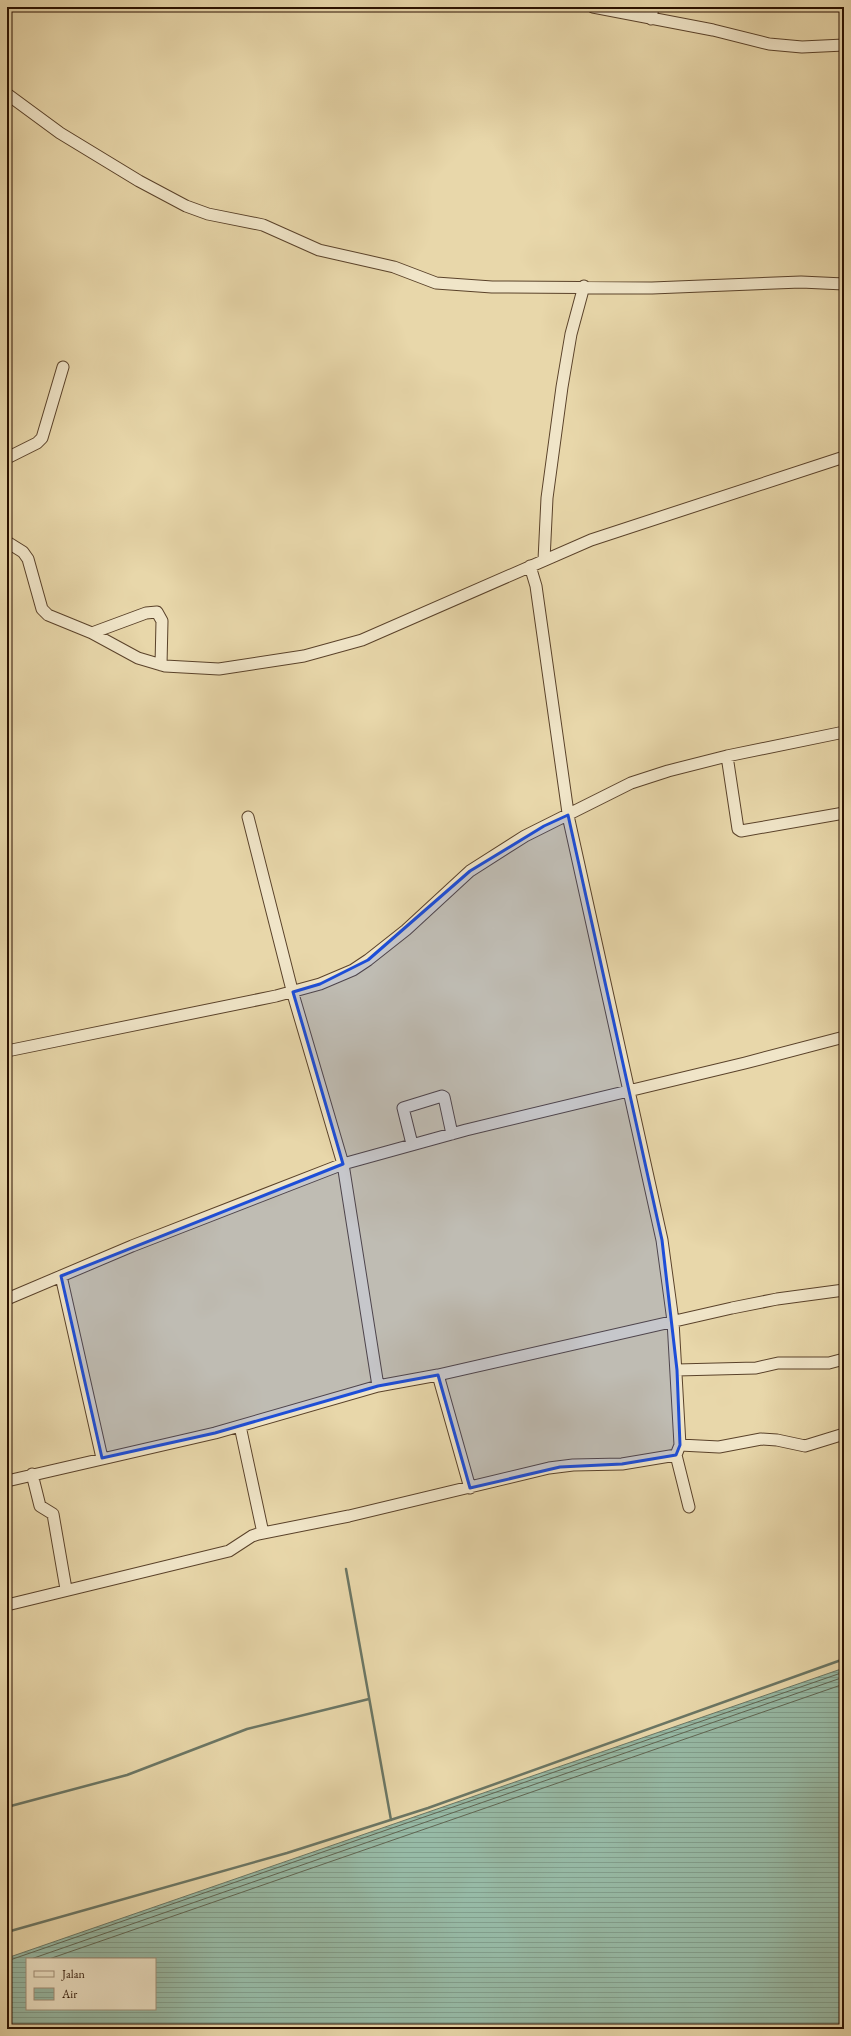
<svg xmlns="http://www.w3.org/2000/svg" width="851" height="2036" font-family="'EB Garamond',serif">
<defs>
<pattern id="water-rules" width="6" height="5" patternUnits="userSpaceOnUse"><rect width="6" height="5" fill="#97baa6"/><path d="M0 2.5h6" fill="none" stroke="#829f8d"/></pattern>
</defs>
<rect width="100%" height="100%" fill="#e8d7aa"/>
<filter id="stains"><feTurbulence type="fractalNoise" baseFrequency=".005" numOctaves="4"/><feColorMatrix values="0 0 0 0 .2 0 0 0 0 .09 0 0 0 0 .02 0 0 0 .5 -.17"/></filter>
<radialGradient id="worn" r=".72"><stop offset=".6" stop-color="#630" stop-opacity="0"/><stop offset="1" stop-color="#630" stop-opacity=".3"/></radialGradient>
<path fill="url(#water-rules)" stroke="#6b7664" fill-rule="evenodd" d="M 844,1668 L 844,2029 L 7,2029 L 7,1958 ZM 27,1959 L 155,1959 L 155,2009 L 27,2009 Z"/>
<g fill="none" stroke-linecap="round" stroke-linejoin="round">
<path stroke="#606653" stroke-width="1" d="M 31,1959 L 844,1677
M 49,1959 L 844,1684
M 7,1961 L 844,1672"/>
<path stroke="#6b7664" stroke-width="2.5" d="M 346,1569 L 391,1820
M 7,1807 L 127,1775 L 247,1729 L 369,1699
M 7,1932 L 287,1853 L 428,1808 L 844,1659"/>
<defs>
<path id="minor" d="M 593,7 L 713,30 L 769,44 L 802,47 L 844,45
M 651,19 L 653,7
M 7,94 L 60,133 L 139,181 L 186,206 L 208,214 L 263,225 L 319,250 L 394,267 L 436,283 L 492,287 L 652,288 L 801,282 L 844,284
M 7,458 L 37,443 L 42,438 L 63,367
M 7,542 L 23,552 L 28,559 L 42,609 L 48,615 L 92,633 L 138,658 L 165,666 L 219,669 L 304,656 L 362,640 L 591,540 L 844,457
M 544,560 L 547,498 L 562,387 L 571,334 L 584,286
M 530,566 L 536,586 L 569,820 L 662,1240 L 673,1321 L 680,1445 L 676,1455 L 689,1507
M 92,633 L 146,613 L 157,612 L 162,621 L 161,665
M 727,756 L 738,829 L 741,831 L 844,813
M 248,817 L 293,994 L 343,1164 L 378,1386
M 7,1051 L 276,996 L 320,984 L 353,970 L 368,960 L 406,930 L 470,871 L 525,836 L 631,783 L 668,771 L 727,756 L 844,732
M 412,1144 L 403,1108 L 442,1096 L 444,1097 L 452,1134
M 61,1276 L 102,1458
M 7,1299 L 132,1246 L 343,1164 L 466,1130 L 745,1063 L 844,1037
M 677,1370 L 756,1368 L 778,1363 L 829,1363 L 844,1359
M 438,1375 L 470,1488
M 240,1426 L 263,1533
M 680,1445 L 719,1447 L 761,1439 L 777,1440 L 805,1446 L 844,1434
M 32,1474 L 40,1506 L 53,1514 L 66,1589
M 7,1481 L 215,1433 L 378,1386 L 438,1375 L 732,1308 L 777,1299 L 844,1290
M 7,1605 L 229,1551 L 252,1536 L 258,1534 L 349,1516 L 549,1468 L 573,1465 L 622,1464 L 676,1455"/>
</defs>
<use href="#minor" stroke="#5a422a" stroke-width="13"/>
<use href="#minor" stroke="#f0e5c8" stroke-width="11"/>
</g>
<path fill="#1d4ed8" fill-opacity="0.2" stroke="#1d4ed8" stroke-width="3" stroke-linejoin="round" d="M 568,815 L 662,1240 L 677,1370 L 680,1445 L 676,1455 L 622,1464 L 560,1467 L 470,1488 L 438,1375 L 378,1386 L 215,1433 L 102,1458 L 61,1276 L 343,1164 L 293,992 L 320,984 L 368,960 L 470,871 L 544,826 Z"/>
<rect width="851" height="2036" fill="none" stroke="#e8d7aa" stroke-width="24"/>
<rect x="8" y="8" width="835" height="2020" fill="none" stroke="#2a1100" stroke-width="2"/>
<rect x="12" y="12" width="827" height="2012" fill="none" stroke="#2a1100"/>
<rect x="26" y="1958" width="130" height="52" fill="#f0e5c8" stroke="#a19078"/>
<rect x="34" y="1971" width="20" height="6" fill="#f0e5c8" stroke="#a19078"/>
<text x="62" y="1978" font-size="12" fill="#2a1100">Jalan</text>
<rect x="34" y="1988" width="20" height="12" fill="url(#water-rules)" stroke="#a19078"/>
<text x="62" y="1998" font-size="12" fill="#2a1100">Air</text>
<rect width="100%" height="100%" filter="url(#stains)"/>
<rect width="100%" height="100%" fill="url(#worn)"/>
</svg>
